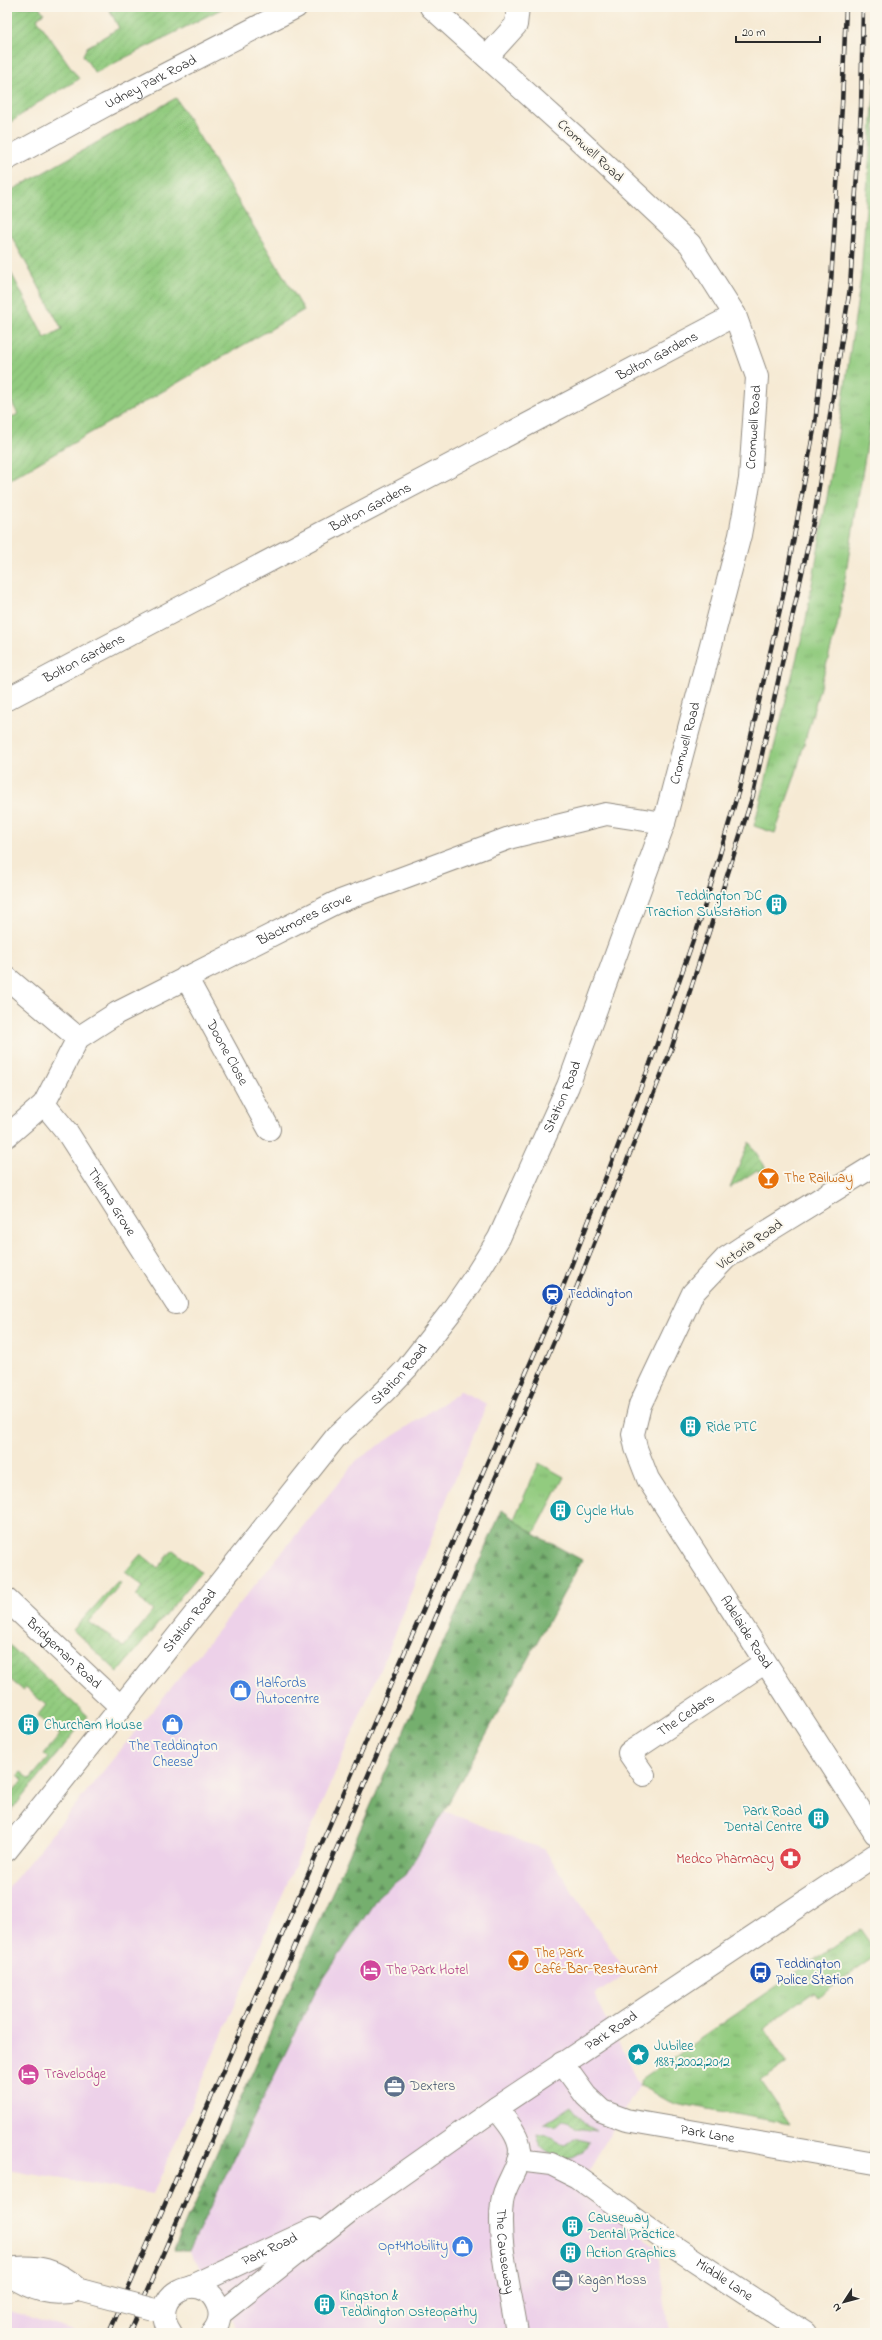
<svg xmlns="http://www.w3.org/2000/svg" width="882" height="2340" font-family="'Indie Flower',sans-serif">
<defs>
<pattern id="grass-tufts" width="24" height="20" patternUnits="userSpaceOnUse"><rect width="24" height="20" fill="#92cb7f"/><path d="M3 7l-1-3M5 7V3M7 7l1-3M15 17l-1-3M17 17v-4M19 17l1-3" fill="none" stroke="#7eae6e"/></pattern>
<pattern id="forest-firs" width="22" height="20" patternUnits="userSpaceOnUse"><rect width="22" height="20" fill="#75af6e"/><path d="M5 1l3.5 6h-7zM16 11l3.5 6h-7z" fill="#608f5b"/></pattern>
<pattern id="garden-furrows" width="10" height="10" patternUnits="userSpaceOnUse"><rect width="10" height="10" fill="#92cb7f"/><path d="M-1 1l2-2M0 10L10 0M9 11l2-2" fill="none" stroke="#7eae6e"/></pattern>
</defs>
<rect width="100%" height="100%" fill="#fbf7ec"/>
<filter id="ink" filterUnits="userSpaceOnUse"><feTurbulence type="fractalNoise" baseFrequency=".025" numOctaves="2"/><feDisplacementMap in="SourceGraphic" scale="8" xChannelSelector="R" yChannelSelector="G"/><feConvolveMatrix kernelMatrix="1 2 1 2 8 2 1 2 1" color-interpolation-filters="sRGB"/></filter>
<filter id="wash" filterUnits="userSpaceOnUse"><feTurbulence type="fractalNoise" baseFrequency=".012" numOctaves="4" result="noise"/><feDisplacementMap in="SourceGraphic" scale="16" xChannelSelector="R" yChannelSelector="G"/><feGaussianBlur stdDeviation="0.9" result="paint"/><feColorMatrix in="noise" values="0 0 0 0 0 0 0 0 0 0 0 0 0 0 0 0 0 1.4 0 .05"/><feComposite in="paint" operator="in"/></filter>
<g filter="url(#wash)">
<rect width="100%" height="100%" fill="#f6ead4"/>
<path fill="#edd1e9" d="M 459,1390 L 487,1404 L 449,1493 L 396,1632 L 153,2194 L 7,2170 L 7,1889 L 357,1460 L 457,1394 Z
M 444,1811 L 545,1850 L 627,1973 L 595,1995 L 639,2085 L 577,2190 L 657,2247 L 669,2333 L 237,2333 L 236,2326 L 189,2251 L 316,1990 L 380,1894 L 405,1875 Z
M 7,2310 L 81,2333 L 7,2333 Z"/>
<path fill="url(#grass-tufts)" stroke="#5e7b55" d="M 875,77 L 875,396 L 837,627 L 795,776 L 775,833 L 754,826 L 805,625 L 838,434 L 861,277 Z
M 539,1463 L 564,1477 L 534,1534 L 514,1519 Z
M 860,1929 L 875,1950 L 875,1957 L 818,1997 L 814,1992 L 763,2028 L 787,2063 L 761,2081 L 790,2124 L 670,2102 L 639,2085 L 643,2078 Z"/>
<path fill="url(#forest-firs)" stroke="#506d4c" d="M 502,1510 L 534,1534 L 582,1560 L 444,1811 L 405,1875 L 380,1894 L 316,1990 L 189,2251 L 173,2251 Z"/>
<path fill="url(#garden-furrows)" stroke="#5e7b55" d="M 7,7 L 39,7 L 44,13 L 37,19 L 79,79 L 36,104 L 7,125 Z
M 108,7 L 225,7 L 95,73 L 83,55 L 87,47 L 119,28 Z
M 176,98 L 304,310 L 7,481 L 7,407 L 12,417 L 18,414 L 7,394 L 7,265 L 45,338 L 62,329 L 7,228 L 7,193 Z
M 749,1142 L 766,1168 L 759,1172 L 757,1170 L 730,1188 Z
M 173,1550 L 201,1572 L 118,1672 L 73,1630 L 118,1581 L 121,1583 L 89,1622 L 124,1647 L 153,1611 L 136,1596 L 143,1586 L 125,1572 L 141,1554 L 158,1568 Z
M 7,1643 L 88,1716 L 7,1816 L 7,1798 L 23,1780 L 18,1775 L 21,1772 L 30,1779 L 48,1758 L 44,1754 L 60,1735 L 37,1716 L 46,1705 L 26,1688 L 23,1690 L 7,1677 Z
M 571,2106 L 587,2126 L 596,2131 L 575,2128 L 568,2121 L 563,2120 L 556,2126 L 544,2124 Z
M 536,2133 L 553,2136 L 561,2144 L 566,2145 L 574,2138 L 589,2142 L 582,2152 L 567,2160 C 551,2155 539,2152 536,2133 Z"/>
</g>
<g filter="url(#ink)">
<g fill="none" stroke-linecap="round" stroke-linejoin="round">
<defs>
<g id="minor">
<path d="M 487,57 L 516,25 L 518,7"/>
<path id="s1" d="M 7,159 L 106,105 L 296,7"/>
<path id="s2" d="M 7,699 L 735,315"/>
<path id="s3" d="M 186,977 L 269,1129"/>
<path d="M 7,978 L 78,1038"/>
<path id="s4" d="M 44,1104 L 67,1132 L 176,1303"/>
<path id="s5" d="M 7,1136 L 44,1104 L 78,1038 L 117,1013 L 335,903 L 512,837 L 606,814 L 664,823"/>
<path id="s6" d="M 875,1165 L 744,1246 L 726,1258 L 693,1293 L 640,1405 L 633,1434 L 636,1448 L 648,1479 L 875,1833"/>
<path id="s7" d="M 7,1600 L 121,1707"/>
<path id="s8" d="M 644,1775 L 629,1753 L 764,1663"/>
<path id="s9" d="M 562,2063 L 586,2096 L 602,2111 L 626,2120 L 875,2163"/>
<path id="s10" d="M 518,2160 L 551,2164 L 577,2177 L 673,2246 L 805,2333"/>
</g>
<g id="secondary">
<path id="s11" d="M 7,1850 L 336,1437 L 385,1391 L 407,1368 L 450,1313 L 476,1275 L 499,1238 L 568,1086 L 664,823 L 740,535 L 750,479 L 757,377 L 735,315 L 690,244 L 578,139 L 431,7"/>
</g>
<g id="primary">
<path id="s12" d="M 496,2108 C 505,2120 519,2134 520,2150 C 520,2168 504,2184 502,2202 C 497,2245 511,2291 517,2333"/>
<path d="M 7,2269 C 37,2264 57,2270 80,2290"/>
<path d="M 7,2274 C 32,2290 51,2297 80,2290"/>
<path id="s13" d="M 189,2287 L 313,2229"/>
<path id="s14" d="M 220,2314 L 350,2211 L 496,2108 L 875,1855"/>
<path d="M 171,2333 C 145,2296 201,2267 217,2304 C 222,2314 219,2325 212,2333"/>
</g>
</defs>
<use href="#minor" stroke="#908a80" stroke-width="24"/>
<use href="#secondary" stroke="#908a80" stroke-width="24"/>
<use href="#primary" stroke="#908a80" stroke-width="24"/>
<use href="#minor" stroke="#fff" stroke-width="22"/>
<use href="#secondary" stroke="#fff" stroke-width="22"/>
<use href="#primary" stroke="#fff" stroke-width="22"/>
<defs>
<path id="rail" d="M 109,2333 L 559,1297 L 650,1064 L 702,915 L 739,789 L 783,596 L 815,424 L 831,282 L 842,105 L 846,7
M 129,2333 L 570,1304 L 671,1050 L 753,795 L 814,518 L 850,288 L 861,109 L 863,7"/>
</defs>
<use href="#rail" stroke="#2b2b2b" stroke-width="4.5"/>
<use href="#rail" stroke="#fbf7ec" stroke-width="3" stroke-dasharray="9" stroke-linecap="butt"/>
<defs>
<path id="primary-bridge" d="M 80,2290 L 152,2309"/>
</defs>
<use href="#primary-bridge" stroke="#908a80" stroke-width="24" stroke-linecap="butt"/>
<use href="#primary-bridge" stroke="#fff" stroke-width="22"/>
</g>
</g>
<defs>
<symbol id="building-disc" viewBox="-11 -11 22 22"><circle r="9.5" fill="#0f9aa8" stroke="#fbf7ec"/><path d="M-4-6H4V6H1V3H-1V6H-4ZM-2.5-4.3h1.7v1.8h-1.7ZM.8-4.3h1.7v1.8H.8ZM-2.5-1h1.7V.8h-1.7ZM.8-1h1.7V.8H.8Z" fill="#fff"/></symbol>
<symbol id="bar-disc" viewBox="-11 -11 22 22"><circle r="9.5" fill="#e8710a" stroke="#fbf7ec"/><path d="M-6-5H6L.8 .8V4.5H3.5V6h-7V4.5H-.8V.8Z" fill="#fff"/></symbol>
<symbol id="station-disc" viewBox="-11 -11 22 22"><circle r="9.5" fill="#1a4fb4" stroke="#fbf7ec"/><path d="M-3-6H3Q5-6 5-4V2Q5 4 3 4L4.5 6H3L1.5 4h-3L-3 6H-4.5L-3 4Q-5 4-5 2V-4Q-5-6-3-6ZM-3.5-4v3h7v-3ZM-3.5 1v1.5H-2V1ZM2 1v1.5H3.5V1Z" fill="#fff"/></symbol>
<symbol id="shop-disc" viewBox="-11 -11 22 22"><circle r="9.5" fill="#3f7fe0" stroke="#fbf7ec"/><path d="M-5-2.5h2.3a2.7 3.5 0 0 1 5.4 0H5L5.5 6h-11ZM-1.5-2.5h3a1.5 2.3 0 0 0-3 0Z" fill="#fff"/></symbol>
<symbol id="pharmacy-disc" viewBox="-11 -11 22 22"><circle r="9.5" fill="#e0444e" stroke="#fbf7ec"/><path d="M-2-6h4v4h4v4h-4v4h-4v-4h-4v-4h4Z" fill="#fff"/></symbol>
<symbol id="hotel-disc" viewBox="-11 -11 22 22"><circle r="9.5" fill="#d1479c" stroke="#fbf7ec"/><path d="M-6-4.5h1.5V1H6V5H4.5V3h-9V5H-6ZM-4 0a1.8 1.8 0 1 1 3.6 0ZM.5 0V-2.5h3Q6-2.5 6 0Z" fill="#fff"/></symbol>
<symbol id="bus-disc" viewBox="-11 -11 22 22"><circle r="9.5" fill="#1a4fb4" stroke="#fbf7ec"/><path d="M-5-6H5V4H4V6H2V4H-2V6H-4V4H-5ZM-3.5-4V0h7V-4ZM-3.5 1.2v1.5H-2V1.2ZM2 1.2v1.5H3.5V1.2Z" fill="#fff"/></symbol>
<symbol id="sight-disc" viewBox="-11 -11 22 22"><circle r="9.5" fill="#0f9aa8" stroke="#fbf7ec"/><path d="M0-6L1.8-2.2L6-1.7L2.9 1.2L3.7 5.4L0 3.3L-3.7 5.4L-2.9 1.2L-6-1.7L-1.8-2.2Z" fill="#fff"/></symbol>
<symbol id="office-disc" viewBox="-11 -11 22 22"><circle r="9.5" fill="#5c6f8a" stroke="#fbf7ec"/><path d="M-6-3h4V-5.5h4V-3h4V5H-6ZM-1-4.5V-3h2v-1.5ZM-6 0V1H6V0Z" fill="#fff"/></symbol>
</defs>
<g fill-rule="evenodd">
<use href="#building-disc" x="764" y="892" width="25" height="25"/>
<use href="#bar-disc" x="756" y="1166" width="25" height="25"/>
<use href="#station-disc" x="540" y="1282" width="25" height="25"/>
<use href="#building-disc" x="678" y="1414" width="25" height="25"/>
<use href="#building-disc" x="548" y="1498" width="25" height="25"/>
<use href="#shop-disc" x="228" y="1678" width="25" height="25"/>
<use href="#shop-disc" x="160" y="1712" width="25" height="25"/>
<use href="#building-disc" x="16" y="1712" width="25" height="25"/>
<use href="#building-disc" x="806" y="1806" width="25" height="25"/>
<use href="#pharmacy-disc" x="778" y="1846" width="25" height="25"/>
<use href="#bar-disc" x="506" y="1948" width="25" height="25"/>
<use href="#hotel-disc" x="358" y="1958" width="25" height="25"/>
<use href="#bus-disc" x="748" y="1960" width="25" height="25"/>
<use href="#sight-disc" x="626" y="2042" width="25" height="25"/>
<use href="#hotel-disc" x="16" y="2062" width="25" height="25"/>
<use href="#office-disc" x="382" y="2074" width="25" height="25"/>
<use href="#building-disc" x="560" y="2214" width="25" height="25"/>
<use href="#shop-disc" x="450" y="2234" width="25" height="25"/>
<use href="#building-disc" x="558" y="2240" width="25" height="25"/>
<use href="#office-disc" x="550" y="2268" width="25" height="25"/>
<use href="#building-disc" x="312" y="2292" width="25" height="25"/>
</g>
<g text-anchor="middle" dominant-baseline="central" stroke-width="4" stroke-linejoin="round" paint-order="stroke">
<g font-size="14" fill="#2b2b2b" stroke="#fbf7ec">
<text stroke="none"><textPath href="#s1" startOffset="163">Udney Park Road</textPath></text>
<text transform="translate(590 151) rotate(43)">Cromwell Road</text>
<text stroke="none"><textPath href="#s2" startOffset="735">Bolton Gardens</textPath></text>
<text stroke="none"><textPath href="#s11" startOffset="1640">Cromwell Road</textPath></text>
<text stroke="none"><textPath href="#s2" startOffset="411">Bolton Gardens</textPath></text>
<text stroke="none"><textPath href="#s2" startOffset="87">Bolton Gardens</textPath></text>
<text stroke="none"><textPath href="#s11" startOffset="1316">Cromwell Road</textPath></text>
<text stroke="none"><textPath href="#s5" startOffset="379">Blackmores Grove</textPath></text>
<text stroke="none"><textPath href="#s3" startOffset="86">Doone Close</textPath></text>
<text stroke="none"><textPath href="#s11" startOffset="941">Station Road</textPath></text>
<text stroke="none"><textPath href="#s4" startOffset="119">Thelma Grove</textPath></text>
<text transform="translate(750 1245) rotate(-35)">Victoria Road</text>
<text stroke="none"><textPath href="#s11" startOffset="617">Station Road</textPath></text>
<text stroke="none"><textPath href="#s11" startOffset="293">Station Road</textPath></text>
<text stroke="none"><textPath href="#s6" startOffset="607">Adelaide Road</textPath></text>
<text stroke="none"><textPath href="#s7" startOffset="78">Bridgeman Road</textPath></text>
<text stroke="none"><textPath href="#s8" startOffset="95">The Cedars</textPath></text>
<text stroke="none"><textPath href="#s14" startOffset="483">Park Road</textPath></text>
<text stroke="none"><textPath href="#s9" startOffset="171">Park Lane</textPath></text>
<text stroke="none"><textPath href="#s13" startOffset="89">Park Road</textPath></text>
<text stroke="none"><textPath href="#s12" startOffset="154">The Causeway</textPath></text>
<text stroke="none"><textPath href="#s10" startOffset="242">Middle Lane</textPath></text>
</g>
<g font-size="14" fill="#0d838f" stroke="#fbf7ec" text-anchor="start">
<text x="762" y="896" text-anchor="end">Teddington DC<tspan x="762" dy="16">Traction Substation</tspan></text>
<text x="706" y="1427">Ride PTC</text>
<text x="576" y="1511">Cycle Hub</text>
<text x="44" y="1725">Churcham House</text>
<text x="802" y="1811" text-anchor="end">Park Road<tspan x="802" dy="16">Dental Centre</tspan></text>
<text x="654" y="2046">Jubilee<tspan x="654" dy="16">1887,2002,2012</tspan></text>
<text x="588" y="2218">Causeway<tspan x="588" dy="16">Dental Practice</tspan></text>
<text x="586" y="2253">Action Graphics</text>
<text x="340" y="2296">Kingston &amp;<tspan x="340" dy="16">Teddington Osteopathy</tspan></text>
</g>
<g font-size="14" fill="#c56008" stroke="#fbf7ec" text-anchor="start">
<text x="784" y="1178">The Railway</text>
<text x="534" y="1953">The Park<tspan x="534" dy="16">Café-Bar-Restaurant</tspan></text>
</g>
<g font-size="14" fill="#164399" stroke="#fbf7ec" text-anchor="start">
<text x="568" y="1294">Teddington</text>
<text x="776" y="1964">Teddington<tspan x="776" dy="16">Police Station</tspan></text>
</g>
<g font-size="14" fill="#366cbe" stroke="#fbf7ec" text-anchor="start">
<text x="256" y="1683">Halfords<tspan x="256" dy="16">Autocentre</tspan></text>
<text x="173" y="1746" text-anchor="middle">The Teddington<tspan x="173" dy="16">Cheese</tspan></text>
<text x="448" y="2246" text-anchor="end">Opt4Mobility</text>
</g>
<g font-size="14" fill="#be3a42" stroke="#fbf7ec" text-anchor="end">
<text x="774" y="1859">Medco Pharmacy</text>
</g>
<g font-size="14" fill="#b23c85" stroke="#fbf7ec" text-anchor="start">
<text x="386" y="1970">The Park Hotel</text>
<text x="44" y="2074">Travelodge</text>
</g>
<g font-size="14" fill="#4e5e75" stroke="#fbf7ec" text-anchor="start">
<text x="410" y="2086">Dexters</text>
<text x="578" y="2280">Kagan Moss</text>
</g>
</g>
<rect width="882" height="2340" fill="none" stroke="#fbf7ec" stroke-width="24"/>
<g transform="translate(844 2302) rotate(234)" stroke="#fbf7ec" stroke-width="3" paint-order="stroke">
<path d="M0-3L7 15L0 10L-7 15Z" fill="#2b2b2b"/>
<text y="-6" font-size="11" font-weight="bold" text-anchor="middle" fill="#2b2b2b">N</text>
</g>
<path d="M736 36v6h84v-6" fill="none" stroke="#2b2b2b" stroke-width="2"/>
<text x="742" y="36" font-size="12" fill="#2b2b2b" stroke="#fbf7ec" stroke-width="3" paint-order="stroke">20 m</text>
</svg>
